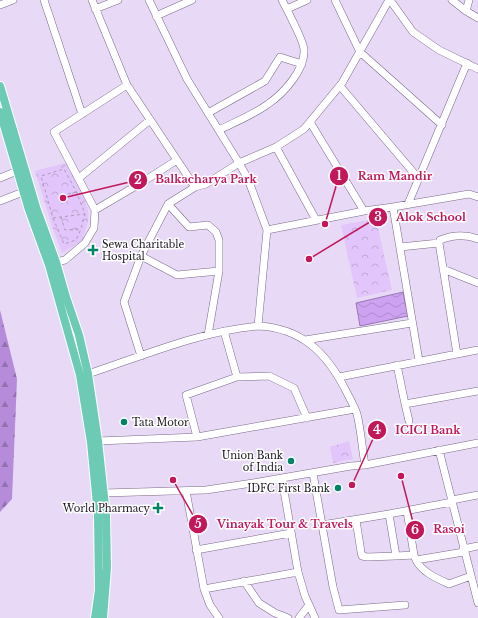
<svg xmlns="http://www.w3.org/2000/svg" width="478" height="618" font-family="'Libre Baskerville',serif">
<defs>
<pattern id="forest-firs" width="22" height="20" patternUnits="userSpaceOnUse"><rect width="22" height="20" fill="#b68cda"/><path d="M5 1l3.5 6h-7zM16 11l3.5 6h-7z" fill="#9371b0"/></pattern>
<pattern id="park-crowns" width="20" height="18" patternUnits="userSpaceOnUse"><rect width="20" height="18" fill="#e2c6fb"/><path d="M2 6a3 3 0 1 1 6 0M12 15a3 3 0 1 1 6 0" fill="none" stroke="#c1a9d7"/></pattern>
<pattern id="water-waves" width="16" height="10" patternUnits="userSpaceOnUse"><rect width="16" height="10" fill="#cda2f1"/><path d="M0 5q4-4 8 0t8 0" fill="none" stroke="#af8bce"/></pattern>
</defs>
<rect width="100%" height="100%" fill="#e8d9f7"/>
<path fill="url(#forest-firs)" d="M 0,310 L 17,379 L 12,499 L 0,512 Z"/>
<path fill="url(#park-crowns)" d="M 65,163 C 73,176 85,196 88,210 C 90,220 85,232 82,241 L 62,253 L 52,226 L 35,171 Z
M 376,219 L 392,290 L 357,298 L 341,225 Z
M 349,441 L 353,459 L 333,463 L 330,447 Z"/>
<path fill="url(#water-waves)" stroke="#9878b2" d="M 403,292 L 408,316 L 360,326 L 356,303 Z"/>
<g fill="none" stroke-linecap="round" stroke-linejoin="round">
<defs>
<path id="minor" d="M 44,0 L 82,114
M 92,0 L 127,85 L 195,187 L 206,184 L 239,163 L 276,147 L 304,129 L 342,83 L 389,0
M 149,0 L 187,79 L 239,163 L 248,179 L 267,230 L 258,326 C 301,328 326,352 345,389 C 349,397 354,405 357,414 C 361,430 362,448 365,465
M 335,0 L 360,52 L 442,125
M 390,0 L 413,32 L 439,50 L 478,69
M 452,0 L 466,11 L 469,0
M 0,5 L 13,0
M 95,9 L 118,0
M 287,9 L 307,0
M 466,11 L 478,18
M 156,16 L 192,0
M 340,86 L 419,179
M 208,113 L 265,81 L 280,57 L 302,64
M 219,130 C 235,122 253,115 268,104 C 283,94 305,70 304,50 C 304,41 287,10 282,0
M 276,147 L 316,220
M 0,178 L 17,171
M 79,178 L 150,120
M 0,201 L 23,192
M 168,204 L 189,227 L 208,225 L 216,232 L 219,240 L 219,271 L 208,335
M 408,204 L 467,63
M 95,210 L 141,183 L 177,160
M 364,211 L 393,207
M 267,230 L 364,211 L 310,122
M 400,247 L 439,243
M 141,256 L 177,275 L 219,271
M 56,262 L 65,260 L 85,243 L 94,228 L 95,210 L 54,132 L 127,85
M 443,269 L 478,283
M 305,340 L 412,323
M 457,354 L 478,350
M 141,356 L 124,302 L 141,256 L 168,204 L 195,187
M 419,361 L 393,207 L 469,194 L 478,197
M 397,365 L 405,404 L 478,391
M 88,374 C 142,356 201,331 258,326
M 237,377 L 269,376 L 294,388 L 307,418
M 339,377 L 457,354 L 439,243 L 440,240 C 453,235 465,234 478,239
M 405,404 L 409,421
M 197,437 L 186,395 L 237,377 L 224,331
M 98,441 L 197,437 L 355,409
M 439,450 L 478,603
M 313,473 L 322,525 L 389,514
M 282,479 L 298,572 L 305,596 L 315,618
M 186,491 L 204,589 L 210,605 L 219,618
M 104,493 L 206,490 L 259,482 L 351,466 L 365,465 L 478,443
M 452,500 L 478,495
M 452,502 L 389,514 L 396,556 L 414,555 L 416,560 L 464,552
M 407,511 L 414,555
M 356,520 L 361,552 L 362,556 L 367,557 L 396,556
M 322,525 L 333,587 L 339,610 L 405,605
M 463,549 L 478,546
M 196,550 L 291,533
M 416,560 C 422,572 436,578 449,584 L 471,576
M 244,581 L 259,603 L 275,613 L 288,618
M 204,589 L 298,572
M 299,618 L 309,605"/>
<path id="major" d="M 0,86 L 36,207 L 56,262 L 66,297 L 79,335 L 88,374 L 98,441 L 106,515 L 107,568 L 103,618
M 0,112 L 29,210 L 49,265 L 80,375 L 91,442 L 98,515 L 99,590 L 95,618"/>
</defs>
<use href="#minor" stroke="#796b85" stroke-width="8"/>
<use href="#major" stroke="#fff" stroke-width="10"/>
<path stroke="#a99db5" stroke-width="1" stroke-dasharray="3 3" stroke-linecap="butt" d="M 68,194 L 76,192
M 61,217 L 65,230 L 81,229
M 53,218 L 85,214 L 76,191 L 64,169 L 41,176 L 53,218 L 64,244 L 76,240 L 81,229 L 85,214"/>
<use href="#minor" stroke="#fff" stroke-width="7"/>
<use href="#major" stroke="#6dcab4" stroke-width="8"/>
</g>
<g fill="#008467" stroke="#fff" stroke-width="1.5">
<path d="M91 244h4v4h4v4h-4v4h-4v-4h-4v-4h4z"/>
<circle cx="124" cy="422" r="4"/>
<circle cx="291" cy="461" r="4"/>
<circle cx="338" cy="488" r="4"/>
<path d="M156 502h4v4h4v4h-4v4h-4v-4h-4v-4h4z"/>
</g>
<g text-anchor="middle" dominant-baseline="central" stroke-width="3" stroke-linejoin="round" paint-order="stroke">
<g font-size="10" fill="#1b1620" stroke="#fff" text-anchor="end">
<text x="102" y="244" text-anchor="start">Sewa Charitable<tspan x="102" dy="12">Hospital</tspan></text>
<text x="132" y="422" text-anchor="start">Tata Motor</text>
<text x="283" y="455">Union Bank<tspan x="283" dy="12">of India</tspan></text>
<text x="330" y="488">IDFC First Bank</text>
<text x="150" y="508">World Pharmacy</text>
</g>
</g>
<path fill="none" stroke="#c2185b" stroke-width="1.5" d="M325 224L339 176M63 198L138 180M309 259L378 217M352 485L377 430M173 480L198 524M401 476L415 530"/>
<g fill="#c2185b" stroke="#fff" stroke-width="1.5">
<circle cx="325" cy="224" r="4"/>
<circle cx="63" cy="198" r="4"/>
<circle cx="309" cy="259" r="4"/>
<circle cx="352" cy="485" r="4"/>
<circle cx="173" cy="480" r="4"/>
<circle cx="401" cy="476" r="4"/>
<circle cx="339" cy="176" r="10"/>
<circle cx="138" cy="180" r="10"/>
<circle cx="378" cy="217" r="10"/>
<circle cx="377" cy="430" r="10"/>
<circle cx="198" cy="524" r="10"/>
<circle cx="415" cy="530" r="10"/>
</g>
<g font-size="12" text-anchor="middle" font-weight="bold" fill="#fff">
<text x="339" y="180">1</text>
<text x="138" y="184">2</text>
<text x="378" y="221">3</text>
<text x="377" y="434">4</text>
<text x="198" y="528">5</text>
<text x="415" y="534">6</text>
</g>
<g font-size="11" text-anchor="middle" font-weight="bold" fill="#c2185b" stroke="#fff" stroke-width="3" stroke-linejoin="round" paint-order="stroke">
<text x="395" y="180">Ram Mandir</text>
<text x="206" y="183">Balkacharya Park</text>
<text x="431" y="221">Alok School</text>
<text x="428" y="434">ICICI Bank</text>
<text x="285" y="528">Vinayak Tour &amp; Travels</text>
<text x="449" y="533">Rasoi</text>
</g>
</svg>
